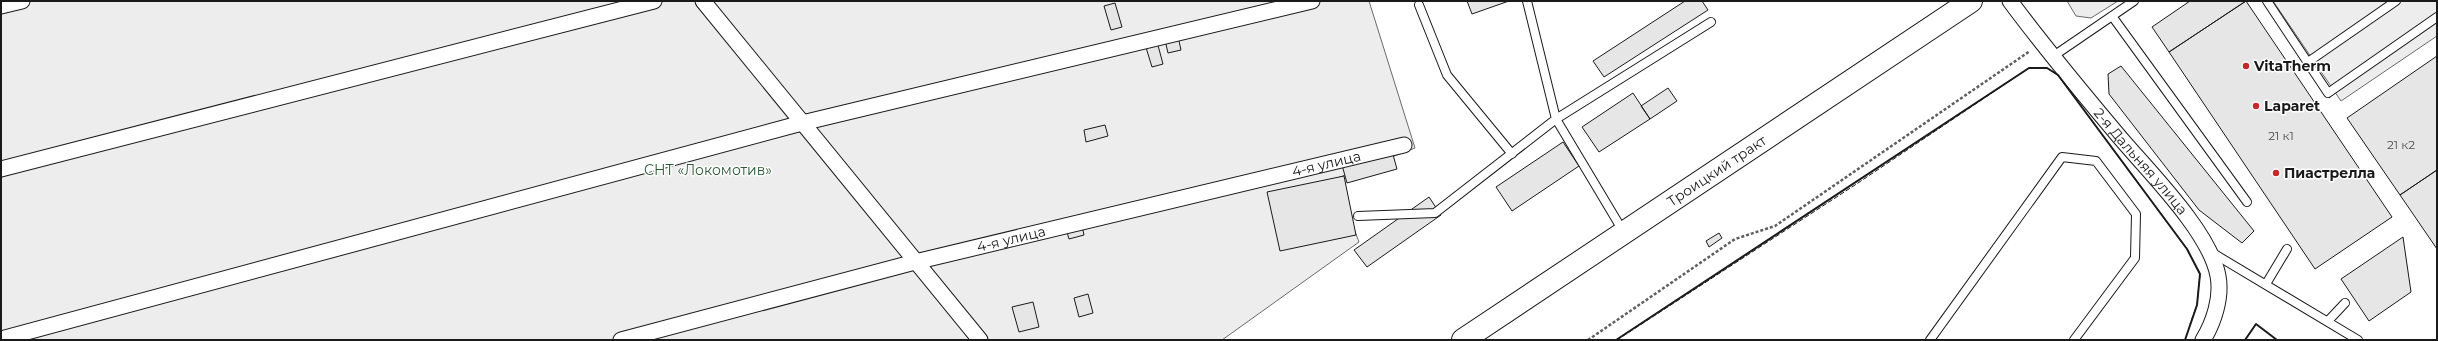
<svg xmlns="http://www.w3.org/2000/svg" width="2438" height="341" font-family="Montserrat,sans-serif">
<rect width="100%" height="100%" fill="#fff"/>
<path fill="#ededed" stroke="#6a6a6a" d="M 1,1 L 1369,1 L 1415,148 L 1335,179 L 1359,242 L 1222,340 L 1,340 Z
M 2067,1 L 2118,1 L 2091,18 L 2076,16 Z
M 2273,1 L 2437,1 L 2437,36 L 2341,101 Z"/>
<path fill="#e6e6e6" stroke="#1a1a1a" d="M 1467,1 L 1509,1 L 1472,14 Z
M 1685,1 L 1702,1 L 1708,10 L 1604,77 L 1593,61 Z
M 2190,1 L 2246,1 L 2169,52 L 2152,27 Z
M 2246,1 L 2392,217 L 2315,269 L 2169,52 Z
M 1115,3 L 1122,27 L 1111,30 L 1104,6 Z
M 1177,32 L 1181,50 L 1168,53 L 1164,36 Z
M 1156,38 L 1163,64 L 1152,67 L 1144,41 Z
M 2437,56 L 2437,170 L 2400,195 L 2347,118 Z
M 2121,66 L 2254,231 L 2242,243 L 2199,210 L 2109,94 L 2108,74 Z
M 1668,88 L 1677,101 L 1650,119 L 1641,106 Z
M 1633,93 L 1650,119 L 1599,152 L 1582,127 Z
M 1105,125 L 1108,136 L 1086,142 L 1084,130 Z
M 1563,142 L 1579,166 L 1512,211 L 1496,187 Z
M 1392,151 L 1397,169 L 1347,183 L 1342,165 Z
M 2437,170 L 2437,249 L 2400,195 Z
M 1344,176 L 1356,235 L 1280,251 L 1267,192 Z
M 1429,197 L 1441,215 L 1367,267 L 1354,250 Z
M 1081,221 L 1084,235 L 1069,239 L 1065,225 Z
M 1719,233 L 1722,238 L 1709,247 L 1706,241 Z
M 2403,237 L 2411,292 L 2369,321 L 2341,279 Z
M 1088,294 L 1093,313 L 1079,317 L 1074,298 Z
M 1033,302 L 1039,327 L 1019,332 L 1012,307 Z"/>
<g fill="none" stroke-linecap="round" stroke-linejoin="round">
<defs>
<path id="lane" d="M 1527,1 L 1556,119 L 1623,231
M 2267,1 L 2328,93 L 2437,17
M 1419,5 L 1447,75 L 1512,154
M 2112,16 L 2247,202
M 2052,57 L 2134,1
M 2308,62 L 2396,1
M 1358,216 L 1435,213 L 1556,119 L 1711,22
M 2211,252 L 2358,340
M 2266,284 L 2287,249
M 2328,321 L 2345,303
M 1930,340 L 2062,157 L 2096,161 L 2136,214 L 2135,258 L 2074,340"/>
<g id="street">
<path d="M 703,1 L 980,340"/>
<path id="s1" d="M 2010,1 C 2044,47 2080,90 2117,134 C 2146,169 2210,231 2218,276 C 2222,297 2214,322 2203,340"/>
<path d="M 1,6 L 22,1"/>
<path d="M 1,169 L 654,1"/>
<path d="M 1,339 L 802,123 L 1312,1"/>
<path id="s2" d="M 621,340 L 915,262 L 1404,145"/>
</g>
<g id="primary">
<path id="s3" d="M 1463,340 L 1971,1"/>
</g>
</defs>
<use href="#lane" stroke="#1a1a1a" stroke-width="10"/>
<use href="#street" stroke="#1a1a1a" stroke-width="17"/>
<use href="#primary" stroke="#1a1a1a" stroke-width="24"/>
<path stroke="#5f5f5f" stroke-width="2.5" stroke-dasharray="3 2" stroke-linecap="butt" d="M 1588,340 L 1735,239 L 1775,226 L 2030,51"/>
<use href="#lane" stroke="#fff" stroke-width="8"/>
<use href="#street" stroke="#fff" stroke-width="15"/>
<use href="#primary" stroke="#fff" stroke-width="22"/>
<path stroke="#1a1a1a" stroke-width="1" stroke-dasharray="5 2" stroke-linecap="butt" d="M 1617,340 L 1855,185 L 2029,68 L 2047,68 L 2058,75 L 2187,249 L 2200,274 L 2197,305 L 2190,324"/>
<path stroke="#1a1a1a" stroke-width="2" d="M 1616,340 L 2029,68 L 2047,68 L 2058,75 L 2187,249 L 2200,274 L 2197,305 L 2185,340
M 2245,340 L 2256,324 L 2277,340"/>
</g>
<g fill="#c62828" stroke="#fff" stroke-width="1.5">
<circle cx="2246" cy="66" r="4"/>
<circle cx="2256" cy="106" r="4"/>
<circle cx="2276" cy="173" r="4"/>
</g>
<g text-anchor="middle" dominant-baseline="central" stroke-width="3" stroke-linejoin="round" paint-order="stroke">
<g font-size="12" fill="#4d4d4d">
<text x="2281" y="135">21 к1</text>
<text x="2401" y="144">21 к2</text>
</g>
<g font-size="14" font-weight="bold" fill="#1a1a1a" stroke="#fff" text-anchor="start">
<text x="2254" y="66">VitaTherm</text>
<text x="2264" y="106">Laparet</text>
<text x="2284" y="173">Пиастрелла</text>
</g>
<g font-size="14" fill="#1a1a1a" stroke="#fff">
<text stroke="none"><textPath href="#s1" startOffset="207">2-я Дальняя улица</textPath></text>
<text stroke="none"><textPath href="#s2" startOffset="727">4-я улица</textPath></text>
<text stroke="none"><textPath href="#s3" startOffset="305">Троицкий тракт</textPath></text>
<text stroke="none"><textPath href="#s2" startOffset="403">4-я улица</textPath></text>
</g>
<g font-size="14" fill="#2b5a34" stroke="#fff">
<text x="708" y="170">СНТ «Локомотив»</text>
</g>
</g>
<rect width="2438" height="341" fill="none" stroke="#1a1a1a" stroke-width="4"/>
</svg>
